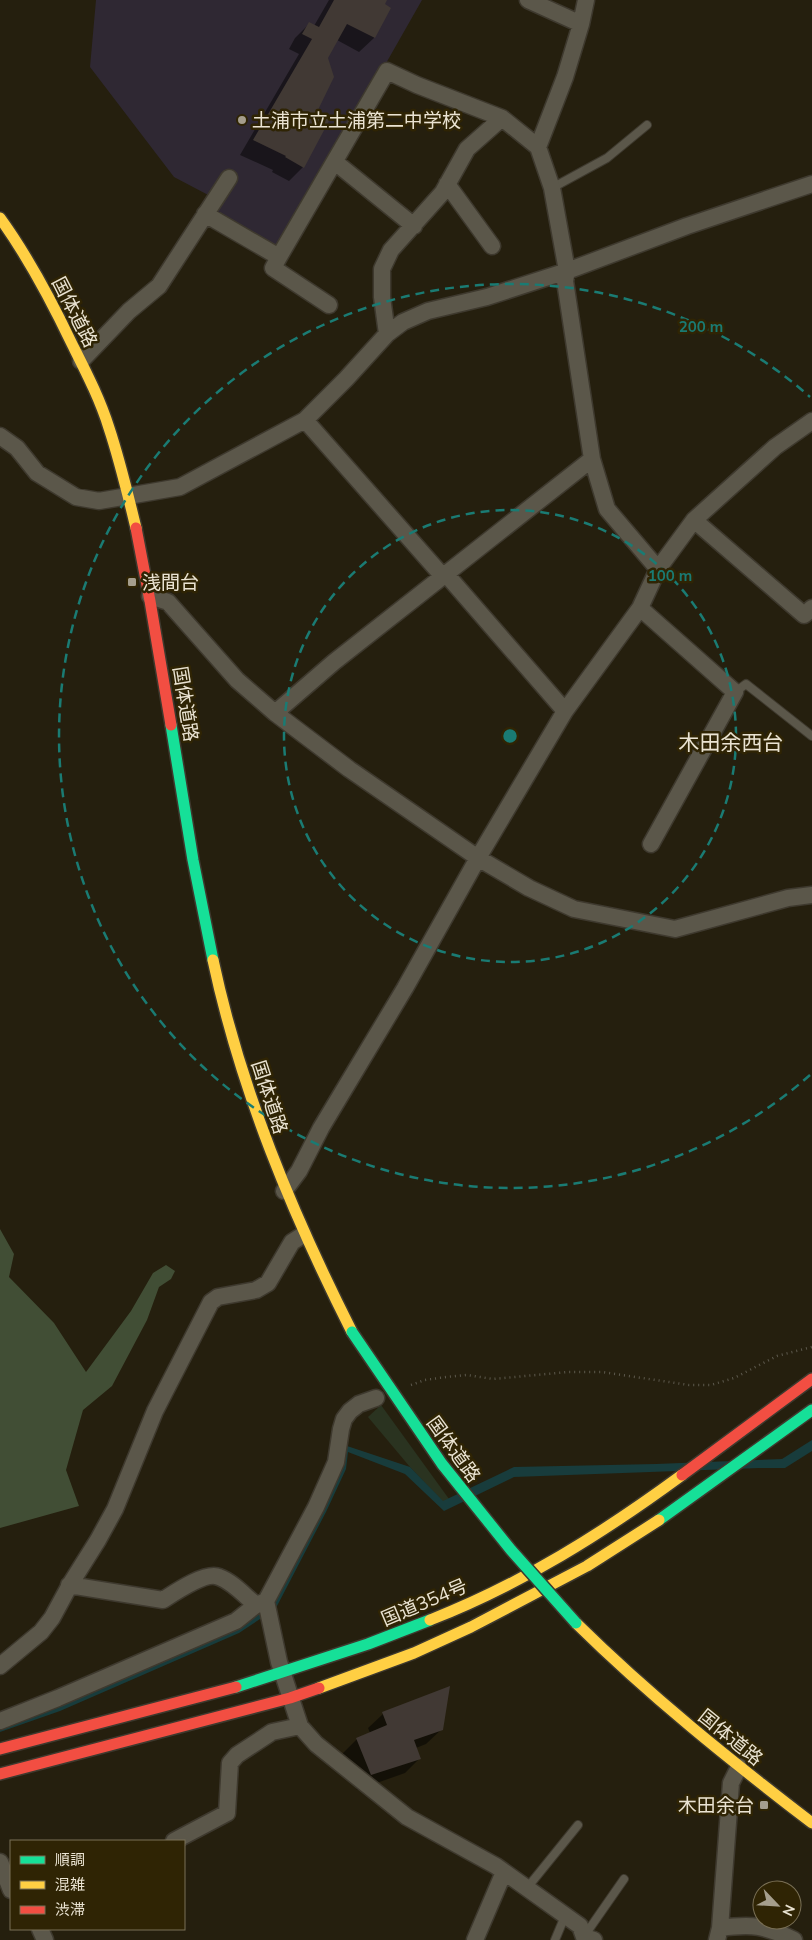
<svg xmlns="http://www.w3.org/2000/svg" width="812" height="1940" font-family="Mulish,'Noto Sans JP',sans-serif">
<rect width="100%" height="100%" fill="#251f0e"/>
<path fill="#2f2833" d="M 96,0 L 422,0 L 286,239 L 273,249 L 215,213 L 212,197 L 174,177 L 90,67 Z"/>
<path fill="#2a3320" d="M 381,1405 L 449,1499 L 443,1502 L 410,1467 L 368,1417 Z"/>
<path fill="#414e35" d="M 0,1229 L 14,1254 L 9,1277 L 54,1323 L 86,1372 L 131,1311 L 153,1273 L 166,1265 L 175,1271 L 171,1279 L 159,1287 L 147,1320 L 112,1386 L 83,1410 L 66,1470 L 79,1506 L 0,1528 Z"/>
<path fill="#183c3c" d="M 812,1440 L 812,1451 L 785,1468 L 759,1468 L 514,1477 L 444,1511 L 405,1474 L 348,1452 L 346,1469 L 326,1512 L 277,1606 L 266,1615 L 239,1633 L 60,1711 L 0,1732 L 0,1723 L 262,1608 L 344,1445 L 410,1467 L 443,1501 L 514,1467 L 656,1464 L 782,1459 Z"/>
<path fill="#0007" d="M 329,0 L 380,0 L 383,5 L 389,8 L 374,38 L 359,52 L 337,40 L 327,58 L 303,167 L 289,181 L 272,172 L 273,170 L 240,155 L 299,54 L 289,49 L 295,38 L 309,24 L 314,26 Z
M 383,1714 L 442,1729 L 426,1744 L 416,1748 L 420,1758 L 405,1773 L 357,1790 L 342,1754 L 357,1739 L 370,1733 L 368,1728 Z"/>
<path fill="#413934" d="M 334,0 L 387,0 L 385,4 L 391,8 L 375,38 L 347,24 L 328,58 L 334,77 L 317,112 L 330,119 L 304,168 L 285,157 L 286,156 L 253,140 L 312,39 L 302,34 L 309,22 L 319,27 Z
M 450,1686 L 443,1730 L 414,1740 L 421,1759 L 371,1775 L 356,1738 L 387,1725 L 382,1712 Z"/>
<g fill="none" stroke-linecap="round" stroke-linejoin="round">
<defs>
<path id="lane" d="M 552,188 L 607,158 L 647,125
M 735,692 L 746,684 L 812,736
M 527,1888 L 578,1825
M 585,1935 L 624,1879
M 555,1940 L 565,1916"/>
<path id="street" d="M 528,0 L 581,24
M 586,0 L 581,24 L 565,77 L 538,147 L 552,188 L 567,271 L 565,281 L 592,459 L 607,509 L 658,569
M 335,162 L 414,226
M 447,184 L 492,246
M 205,214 L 279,257 L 387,71 L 417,85 L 502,118 L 538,147
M 279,257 L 273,268 L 329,305
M 387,334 L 382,297 L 382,269 L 391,250 L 443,192 L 467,149 L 502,118
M 81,361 L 129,311 L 159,286 L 229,178
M 305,420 L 439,572 L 446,574 L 565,711
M 0,436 L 17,448 L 37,473 L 76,497 L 99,501 L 180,487 L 305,420 L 346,379 L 387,334 L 403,322 L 428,311 L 487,297 L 567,271 L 687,226 L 812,184
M 694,520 L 804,615 L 812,608
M 150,596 L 168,602 L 237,680 L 275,713 L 349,769 L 478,858 L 529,888 L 574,909 L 675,929 L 788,898 L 812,895
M 640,608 L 735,692 L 651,844
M 275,713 L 334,662 L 592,459
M 284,1191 L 299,1171 L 321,1128 L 405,988 L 478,858 L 565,711 L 640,608 L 658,569 L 694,520 L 775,447 L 812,421
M 69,1585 L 163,1600 C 174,1593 206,1571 219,1577 C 233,1582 245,1596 256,1605
M 0,1666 L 41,1632 L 52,1618 L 71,1583 L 98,1540 L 115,1509 L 155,1411 L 211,1302 L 218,1297 L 256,1290 L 268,1283 L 292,1242 L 303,1235
M 0,1721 L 58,1698 L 236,1621 L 256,1605 L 266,1601 L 316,1507 L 336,1462 L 341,1429 L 344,1419 L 350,1411 L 359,1404 L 376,1398
M 300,1726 L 316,1744 L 407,1817 L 496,1866 L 580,1926 L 584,1937 L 594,1940
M 174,1841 L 227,1813 L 230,1763 L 237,1755 L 272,1732 L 300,1726 L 279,1662 L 266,1601
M 0,1862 L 11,1890
M 720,1928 C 752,1924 764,1925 794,1940
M 40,1929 L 45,1940
M 475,1940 L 504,1872
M 717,1940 L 720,1928 L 731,1783 L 739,1767"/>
<path id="fast" d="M 171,725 L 193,860 L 213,960
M 659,1520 L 812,1410
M 236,1687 L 368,1644 L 430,1620"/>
<path id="slow" d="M 0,218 C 29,258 51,300 72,344 C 86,372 100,399 109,428 C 120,461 128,495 136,528
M 213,960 C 241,1091 292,1213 352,1332
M 430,1620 C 522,1584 603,1533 682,1475
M 576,1623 C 650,1696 730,1760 812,1823
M 319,1688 L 414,1653 L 471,1627 L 587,1566 L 659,1520"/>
<path id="jam" d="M 136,528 L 150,601 L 171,725
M 682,1475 L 812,1379
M 0,1749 L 236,1687
M 0,1774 L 290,1698 L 319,1688"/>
</defs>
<use href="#lane" stroke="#3e392e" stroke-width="10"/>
<use href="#street" stroke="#3e392e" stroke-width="19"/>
<use href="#fast" stroke="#3e392e" stroke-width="14"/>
<use href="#slow" stroke="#3e392e" stroke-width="14"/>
<use href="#jam" stroke="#3e392e" stroke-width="14"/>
<path stroke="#5d594d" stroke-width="2.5" stroke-dasharray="1 4" stroke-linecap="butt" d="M 411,1385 L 425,1380 L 446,1377 L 467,1375 L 493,1379 L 568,1372 L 602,1372 L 689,1385 L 711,1385 L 734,1378 L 777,1356 L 812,1347"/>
<use href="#lane" stroke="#5b574a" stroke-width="8"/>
<use href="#street" stroke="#5b574a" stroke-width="16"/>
<use href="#fast" stroke="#16e098" stroke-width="11"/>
<use href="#slow" stroke="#ffcf43" stroke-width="11"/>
<use href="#jam" stroke="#f24e42" stroke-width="11"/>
<defs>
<path id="fast-bridge" d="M 352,1332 L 442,1464 L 511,1550 L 576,1623"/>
</defs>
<use href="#fast-bridge" stroke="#3e392e" stroke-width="14" stroke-linecap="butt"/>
<use href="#fast-bridge" stroke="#16e098" stroke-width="11"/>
</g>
<g fill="none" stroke="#1a7b73" stroke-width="2.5" stroke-dasharray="9 6">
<circle cx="510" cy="736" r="226"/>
<path d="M810 1075A452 452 0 1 1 810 397"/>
</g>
<g fill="#a59e8d" stroke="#2f2404" stroke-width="2">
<circle cx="242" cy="120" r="5"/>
<rect x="127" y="577" width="10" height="10" rx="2.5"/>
<rect x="759" y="1800" width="10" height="10" rx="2.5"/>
</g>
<g text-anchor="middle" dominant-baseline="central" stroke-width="5" stroke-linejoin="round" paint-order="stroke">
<g font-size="19" fill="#eae3d2" stroke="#2f2404" text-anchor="start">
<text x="252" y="120">土浦市立土浦第二中学校</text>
<text x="142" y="582">浅間台</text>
<text x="754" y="1805" text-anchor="end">木田余台</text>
</g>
<g font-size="19" fill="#eae3d2" stroke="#2f2404">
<text transform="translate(75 312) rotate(63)">国体道路</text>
<text transform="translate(186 704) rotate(81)">国体道路</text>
<text transform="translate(270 1097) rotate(72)">国体道路</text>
<text transform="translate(454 1449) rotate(54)">国体道路</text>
<text transform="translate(424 1602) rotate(-23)">国道354号</text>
<text transform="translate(731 1737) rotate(39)">国体道路</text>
</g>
<g font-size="21" fill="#eae3d2" stroke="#2f2404">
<text x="731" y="742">木田余西台</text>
</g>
</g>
<circle cx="510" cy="736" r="8" fill="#1a7b73" stroke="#2f2404" stroke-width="2.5"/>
<g font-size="15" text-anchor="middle" font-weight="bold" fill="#1a7b73" stroke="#2f2404" stroke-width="5" stroke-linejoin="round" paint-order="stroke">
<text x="701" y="332">200 m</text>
<text x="670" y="581">100 m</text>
</g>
<rect x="10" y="1840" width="175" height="90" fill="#2f2404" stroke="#7a7056"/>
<rect x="20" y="1856" width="25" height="8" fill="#16e098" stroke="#7a7056"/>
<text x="55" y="1865" font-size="15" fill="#eae3d2">順調</text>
<rect x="20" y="1881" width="25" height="8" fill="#ffcf43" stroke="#7a7056"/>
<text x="55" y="1890" font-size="15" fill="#eae3d2">混雑</text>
<rect x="20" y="1906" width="25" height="8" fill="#f24e42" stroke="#7a7056"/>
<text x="55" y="1915" font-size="15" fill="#eae3d2">渋滞</text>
<g transform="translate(777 1905) rotate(115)"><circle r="24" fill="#2f2404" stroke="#7a7056"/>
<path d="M0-4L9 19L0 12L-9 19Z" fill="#a59e8d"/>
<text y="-8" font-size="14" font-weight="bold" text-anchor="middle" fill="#eae3d2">N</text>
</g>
</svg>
